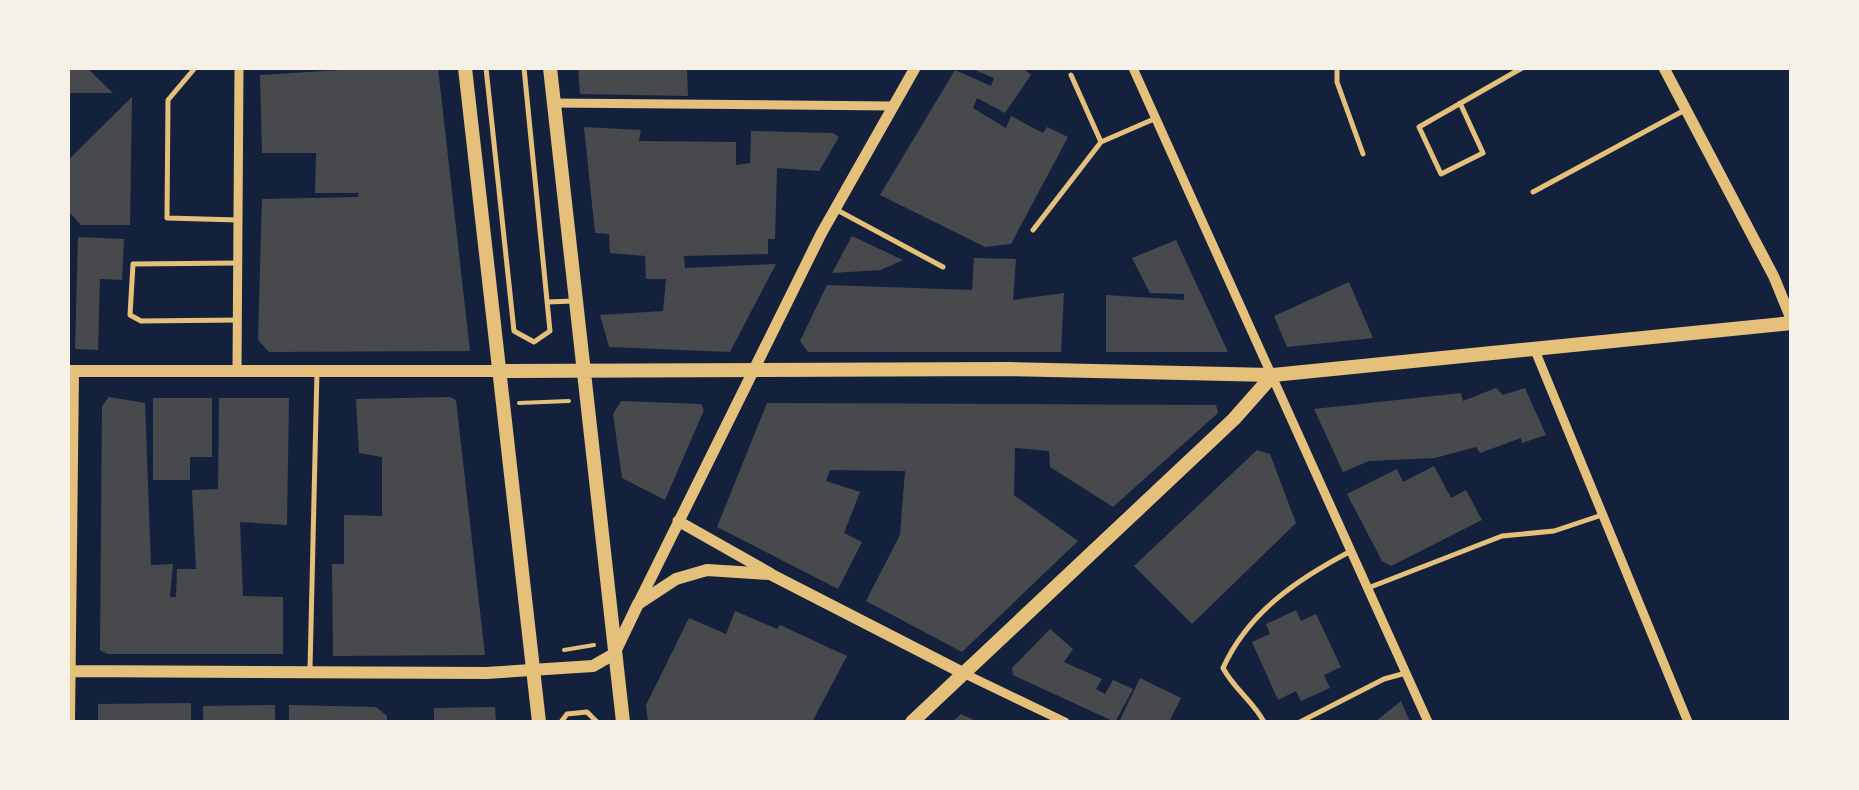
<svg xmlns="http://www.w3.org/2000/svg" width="1859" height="790" font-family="Lora,serif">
<rect width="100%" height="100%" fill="#14213d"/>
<path fill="#48494c" d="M 68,68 L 87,68 L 113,93 L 68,93 Z
M 373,68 L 438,68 L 470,351 L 269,352 L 258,340 L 262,199 L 358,197 L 359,193 L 315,193 L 316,153 L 262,153 L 260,75 Z
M 578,68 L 687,68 L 688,96 L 580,94 Z
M 970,68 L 1023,68 L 1031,75 L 1005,113 L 977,98 L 973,108 L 1006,128 L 1011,116 L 1043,133 L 1047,127 L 1068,137 L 1011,244 L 985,247 L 880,195 L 955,70 L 991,86 L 994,78 Z
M 132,97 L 130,225 L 81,225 L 68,211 L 68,160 Z
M 584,127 L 641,130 L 639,141 L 736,142 L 736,165 L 750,163 L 751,131 L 833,133 L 839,137 L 819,171 L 777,168 L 775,239 L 768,239 L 768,254 L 684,256 L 685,268 L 776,264 L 730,352 L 609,347 L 600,315 L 663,311 L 666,279 L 646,279 L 645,256 L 610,253 L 609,234 L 595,233 Z
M 852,236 L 903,260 L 881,270 L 832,273 Z
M 78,237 L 124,239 L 122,280 L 100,279 L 98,350 L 75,349 Z
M 1176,240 L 1228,352 L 1106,352 L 1106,295 L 1184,300 L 1184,294 L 1150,293 L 1132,258 Z
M 974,258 L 1016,259 L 1013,300 L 1064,293 L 1061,352 L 808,352 L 800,341 L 827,285 L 972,290 Z
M 1349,282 L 1373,338 L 1287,347 L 1274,316 Z
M 1496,388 L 1503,395 L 1525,388 L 1546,435 L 1522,443 L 1521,438 L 1480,453 L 1476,447 L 1435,458 L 1369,461 L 1343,472 L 1314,409 L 1461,393 L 1463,401 Z
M 109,397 L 145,403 L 151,565 L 173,564 L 170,597 L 176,597 L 177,569 L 196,569 L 192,490 L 218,489 L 219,398 L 289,398 L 287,525 L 240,522 L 243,596 L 283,597 L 283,654 L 108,654 L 100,650 L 102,406 Z
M 450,397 L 456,400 L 485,655 L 333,656 L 332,564 L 344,564 L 344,515 L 382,516 L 382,457 L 359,453 L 356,399 Z
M 153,398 L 212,398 L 212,457 L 190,457 L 190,480 L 153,480 Z
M 621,401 L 701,404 L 704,410 L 665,500 L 622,478 L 613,414 Z
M 767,403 L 1216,405 L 1218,413 L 1113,507 L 1050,467 L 1049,451 L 1015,448 L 1014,495 L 1078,541 L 962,652 L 866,601 L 900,535 L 905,471 L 830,470 L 826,481 L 860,492 L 844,533 L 862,542 L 838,589 L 717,527 Z
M 1257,450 L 1270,454 L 1296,523 L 1192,624 L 1134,566 Z
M 1434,466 L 1451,498 L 1466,490 L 1482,520 L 1391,566 L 1382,561 L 1347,494 L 1397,469 L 1403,482 Z
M 1296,610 L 1301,621 L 1316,614 L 1341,667 L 1324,675 L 1330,688 L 1301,701 L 1296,691 L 1278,700 L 1252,642 L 1270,634 L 1266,624 Z
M 735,611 L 777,629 L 780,625 L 847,656 L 812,722 L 648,722 L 646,705 L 689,618 L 726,634 Z
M 1050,629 L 1073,649 L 1064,662 L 1102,679 L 1096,689 L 1105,694 L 1113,680 L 1133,689 L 1115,722 L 1013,675 L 1012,668 Z
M 1140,678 L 1181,698 L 1169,722 L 1119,722 Z
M 1401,701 L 1410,722 L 1375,722 Z
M 191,703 L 191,722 L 98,722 L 98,704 Z
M 275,705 L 275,722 L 203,722 L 203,706 Z
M 289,705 L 376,707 L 387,716 L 387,722 L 289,722 Z
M 495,707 L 496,722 L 434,722 L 434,708 Z
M 961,714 L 978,722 L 952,722 Z"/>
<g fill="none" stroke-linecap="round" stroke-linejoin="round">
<path stroke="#e5c07b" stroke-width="4" d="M 519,403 L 569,401
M 564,650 L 594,645"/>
<path stroke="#e5c07b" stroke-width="5" d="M 195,68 L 168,100 L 167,218 L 238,220
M 486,68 L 514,331 L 534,342 L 550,331 L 524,68
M 1337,68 L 1337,82 L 1363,154
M 1071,75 L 1101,142
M 1460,103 L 1483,153 L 1441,174 L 1419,127 L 1522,68
M 1533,192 L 1683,111
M 837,210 L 943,267
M 1033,230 L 1101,142 L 1154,119
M 547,302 L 574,301
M 238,320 L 141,321 L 130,315 L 133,264 L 238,263
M 1368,588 L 1502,536 L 1554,531 L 1602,515
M 310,669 L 317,371
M 561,722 L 567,714 L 587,712 L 597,722
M 1264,722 C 1253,701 1234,689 1223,668 C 1249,611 1298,579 1351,551
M 1300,722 L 1384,679 L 1406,673"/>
<path stroke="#e5c07b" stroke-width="9" d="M 1133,68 L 1428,722
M 552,103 L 892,106
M 1534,348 L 1688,722
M 237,371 L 239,68
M 963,673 L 1065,722"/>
<path stroke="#e5c07b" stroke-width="11" d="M 1664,68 L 1774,277 L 1792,321
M 678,521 L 770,573
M 638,604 L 821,234 L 915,68"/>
<path stroke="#e5c07b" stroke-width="12" d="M 68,371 L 498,371
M 68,671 L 486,673 L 593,666 L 614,654 L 638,604 L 676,579 L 707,570 L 770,574 L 963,673
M 69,722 L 73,371"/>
<path stroke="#e5c07b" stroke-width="14" d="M 465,68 L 539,722
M 550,68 L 623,722
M 498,371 L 1010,369 L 1273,375 L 1792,323
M 912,722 L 1234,419 L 1273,375"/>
</g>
<rect width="1859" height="790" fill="none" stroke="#f6f1e7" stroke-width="140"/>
</svg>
